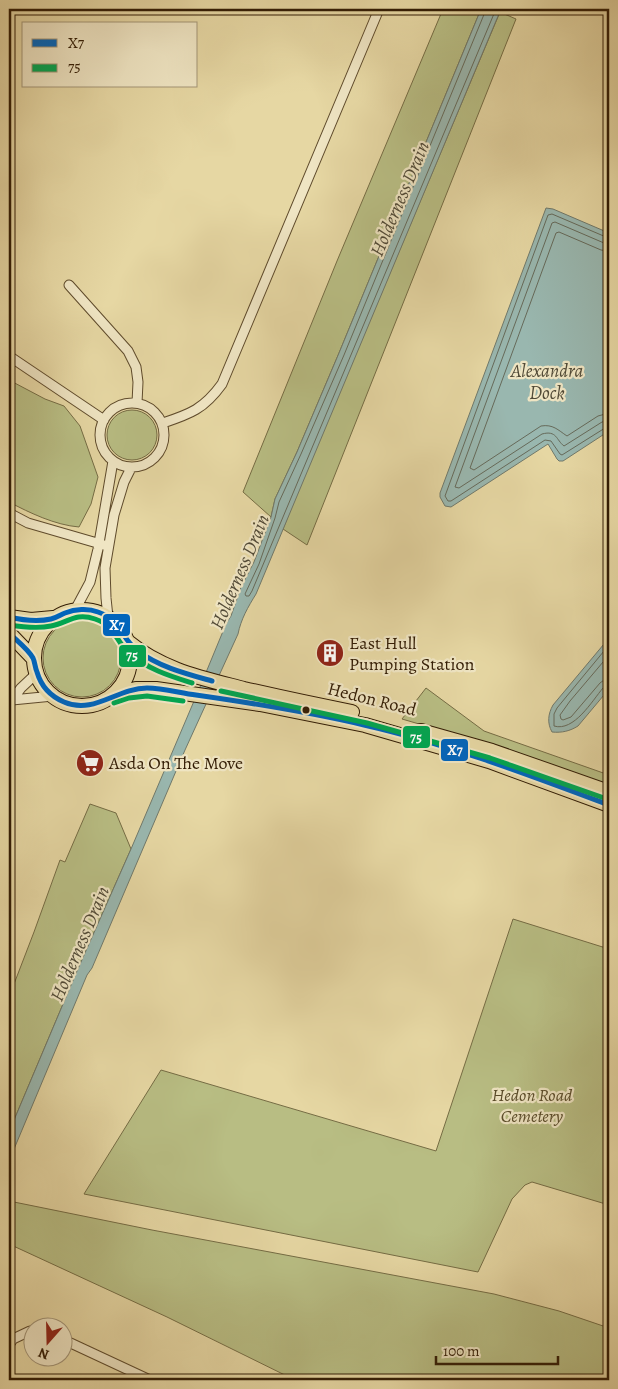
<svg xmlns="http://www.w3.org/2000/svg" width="618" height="1389" font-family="Alegreya,serif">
<rect width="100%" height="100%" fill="#e6d7a3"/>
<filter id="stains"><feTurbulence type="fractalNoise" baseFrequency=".004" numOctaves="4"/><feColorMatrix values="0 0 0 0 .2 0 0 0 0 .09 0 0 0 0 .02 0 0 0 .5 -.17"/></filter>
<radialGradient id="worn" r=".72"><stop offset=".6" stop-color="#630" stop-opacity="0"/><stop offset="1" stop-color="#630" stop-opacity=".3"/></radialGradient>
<path fill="#b8bd83" stroke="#756c44" d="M 443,9 L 481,9 L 339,353 L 297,452 L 275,499 L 271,517 L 243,492 L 337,261 Z
M 500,12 L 516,19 L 307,545 L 283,529 L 298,491 Z
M 9,380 L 45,399 L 64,406 L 80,426 L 98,477 L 91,504 L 79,527 C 55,525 30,513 9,502 Z
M107 435a25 25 0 1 1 50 0a25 25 0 1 1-50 0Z
M43 658a39 39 0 1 1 78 0a39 39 0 1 1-78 0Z
M 426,688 L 484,731 L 609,775 L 609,790 L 491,745 L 402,719 Z
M 90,804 L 116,813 L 131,849 L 77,971 L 9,1132 L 9,997 L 34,932 L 60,860 L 65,862 Z
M 513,919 L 609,949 L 609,1205 L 532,1182 L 525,1185 L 512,1199 L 478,1272 L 84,1194 L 161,1070 L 436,1151 Z
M 9,1201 L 152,1230 L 494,1294 L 559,1311 L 609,1328 L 609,1380 L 295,1380 L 167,1317 L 9,1244 Z"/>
<path fill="#99b7af" stroke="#70796b" d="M 481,9 L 501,9 L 256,594 C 248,607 241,619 238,634 L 185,750 L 92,968 L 87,975 L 9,1161 L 9,1132 L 77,971 L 131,849 L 200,687 L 226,624 L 231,616 L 241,587 L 254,562 L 271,517 L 275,499 L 297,452 L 339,353 Z
M 546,208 L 553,209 L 609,233 L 609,431 L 563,461 L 559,461 L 557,459 L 548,444 L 451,507 L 445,506 L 440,497 L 440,493 Z
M 609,638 L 609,689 L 578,726 C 570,731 562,733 552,732 C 547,723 548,714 553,705 Z"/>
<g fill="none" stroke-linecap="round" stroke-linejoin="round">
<path stroke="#666a5a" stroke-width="1" d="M 485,9 L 485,12 L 344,355 L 301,454 L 279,502 L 275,518 L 259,564 L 245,594 L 246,596 L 249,596 L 252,591 L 496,9
M 609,237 L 606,237 L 552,214 L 548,215 L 445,496 L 448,501 L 451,501 L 545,440 L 551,441 L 560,454 L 562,455 L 605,428 L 609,427
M 609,243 L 604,243 L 555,222 L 552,223 L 455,487 L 459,488 L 542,434 C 557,430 556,440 564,446 L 602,422 L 609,421
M 609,251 L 601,250 L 559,232 L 556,233 L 470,468 L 474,470 L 541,426 C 553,424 558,430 567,436 L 598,416 L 609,413
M 609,645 L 557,708 L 554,714 L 554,726 C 574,732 592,701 603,688 L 609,686
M 609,655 L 570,701 L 560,715 L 561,719 L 563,720 L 571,717 L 600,683 L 604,680 L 609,680"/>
<defs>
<path id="minor" d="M 69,285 L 128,351 L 136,367 L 138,382 L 137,403
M 9,356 L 104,420
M100 435a32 32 0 1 1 64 0a32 32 0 1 1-64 0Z
M 163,423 C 190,414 204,409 222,384 L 379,9
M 9,513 L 28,523 L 104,545
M 75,610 L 90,582 L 98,549 L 113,461
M 108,617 L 106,598 L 105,568 L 114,515 L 124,482 L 131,468
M 12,700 L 21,688 L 37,673
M 9,701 L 12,700 L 53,696
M 62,1339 L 150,1380
M 9,1345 L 13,1339 L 30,1331 L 32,1331"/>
<path id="highway" d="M34 658a48 48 0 1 1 96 0a48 48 0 1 1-96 0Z
M 9,617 L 31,620 L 53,618
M 9,633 L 33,658
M 128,642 C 162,670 202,678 244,689 C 279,697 316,705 352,712
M 112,696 L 136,689 L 156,689 L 260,704 L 365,725 L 489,761 L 609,805
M 421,731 L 492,751 L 609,792"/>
</defs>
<use href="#minor" stroke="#5f4b2c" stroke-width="11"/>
<use href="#highway" stroke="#321c04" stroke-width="16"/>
<use href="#minor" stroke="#efe5c3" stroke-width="9"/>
<use href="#highway" stroke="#e6d7a3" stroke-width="14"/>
<defs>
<path id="bus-1" d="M 9,617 C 22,620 37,622 51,619 C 56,618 60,615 65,613 C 75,609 88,608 98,612 C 123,621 120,638 138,651 C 159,667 187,674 212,681
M 9,633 C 16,640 28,649 33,658 C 35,662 35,668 37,672 C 41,686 50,696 64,702 C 94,715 117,688 147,688 C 163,688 180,693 196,695 C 252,703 309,712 364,725 C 448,744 529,775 609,805"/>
<path id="bus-2" d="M 9,625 C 22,627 37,629 51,626 C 68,623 75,612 95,619 C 116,626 115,641 129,653 C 147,669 170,676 192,683
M 221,691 L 367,723 L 490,758 L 607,799
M 114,703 L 129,698 L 147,696 L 183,701"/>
</defs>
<use href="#bus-1" stroke="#efe5c3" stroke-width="9"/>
<use href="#bus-2" stroke="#efe5c3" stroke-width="9"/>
<use href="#bus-1" stroke="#0065bd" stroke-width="5"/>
<use href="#bus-2" stroke="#00a651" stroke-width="5"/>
</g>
<defs>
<symbol id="building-disc" viewBox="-11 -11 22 22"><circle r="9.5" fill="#8f2418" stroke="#efe5c3"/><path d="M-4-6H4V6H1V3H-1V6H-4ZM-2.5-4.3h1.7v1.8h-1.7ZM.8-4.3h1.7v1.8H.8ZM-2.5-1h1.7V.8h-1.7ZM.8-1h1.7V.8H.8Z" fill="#fff"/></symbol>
<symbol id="supermarket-disc" viewBox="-11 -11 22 22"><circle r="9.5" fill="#8f2418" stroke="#efe5c3"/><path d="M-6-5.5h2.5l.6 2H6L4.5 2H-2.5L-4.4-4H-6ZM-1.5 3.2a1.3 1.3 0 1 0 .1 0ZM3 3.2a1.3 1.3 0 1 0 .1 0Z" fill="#fff"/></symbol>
</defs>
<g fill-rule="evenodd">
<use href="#building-disc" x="314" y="637" width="32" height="32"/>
<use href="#supermarket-disc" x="74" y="747" width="32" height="32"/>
</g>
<circle fill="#321c04" stroke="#efe5c3" stroke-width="2" cx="306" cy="710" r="4.5"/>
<g text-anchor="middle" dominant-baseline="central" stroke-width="4.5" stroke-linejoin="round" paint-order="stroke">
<g font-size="18" fill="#321c04" stroke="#efe5c3" text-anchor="start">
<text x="349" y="643">East Hull<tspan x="349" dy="21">Pumping Station</tspan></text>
<text x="109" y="763">Asda On The Move</text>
</g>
<g font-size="18" fill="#321c04" stroke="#efe5c3">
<text transform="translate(372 699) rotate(14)">Hedon Road</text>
</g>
<g font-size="18" font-style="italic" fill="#5a4c2a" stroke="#efe5c3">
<text x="532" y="1095">Hedon Road<tspan x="532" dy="21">Cemetery</tspan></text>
</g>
<g font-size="19" font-style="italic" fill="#514a37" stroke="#efe5c3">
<text transform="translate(400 199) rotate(-67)">Holderness Drain</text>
<text x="547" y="371">Alexandra<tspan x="547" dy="22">Dock</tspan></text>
<text transform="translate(240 572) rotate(-67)">Holderness Drain</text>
<text transform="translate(80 944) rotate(-67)">Holderness Drain</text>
</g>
</g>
<g stroke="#efe5c3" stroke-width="2">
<rect x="102" y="613" width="29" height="24" rx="5" fill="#0065bd"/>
<rect x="118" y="644" width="29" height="24" rx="5" fill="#00a651"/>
<rect x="402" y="725" width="29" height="24" rx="5" fill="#00a651"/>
<rect x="440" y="738" width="29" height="24" rx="5" fill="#0065bd"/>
</g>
<g font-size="14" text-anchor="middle" font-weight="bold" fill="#fff">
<text x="117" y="630">X7</text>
<text x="132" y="660">75</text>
<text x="416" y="742">75</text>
<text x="455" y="755">X7</text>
</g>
<rect width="618" height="1389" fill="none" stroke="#e6d7a3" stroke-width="30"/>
<rect x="10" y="10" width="598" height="1369" fill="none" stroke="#321c04" stroke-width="2.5"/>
<rect x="15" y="15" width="588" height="1359" fill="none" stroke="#321c04"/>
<rect x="22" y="22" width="175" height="65" fill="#efe5c3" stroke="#a39577"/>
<rect x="32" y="39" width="25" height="8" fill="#0065bd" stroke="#a39577"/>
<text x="68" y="48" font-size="15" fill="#321c04">X7</text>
<rect x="32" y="64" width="25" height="8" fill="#00a651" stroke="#a39577"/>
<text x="68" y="72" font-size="15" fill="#321c04">75</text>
<g transform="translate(48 1342) rotate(200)"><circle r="24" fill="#efe5c3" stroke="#a39577"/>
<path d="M0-4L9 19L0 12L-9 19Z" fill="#8f2418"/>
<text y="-8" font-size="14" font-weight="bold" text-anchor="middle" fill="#321c04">N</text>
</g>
<path d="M436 1356v8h122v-8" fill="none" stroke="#321c04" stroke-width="2.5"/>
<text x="443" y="1356" font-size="15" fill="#321c04" stroke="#efe5c3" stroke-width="4" paint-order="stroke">100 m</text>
<rect width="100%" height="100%" filter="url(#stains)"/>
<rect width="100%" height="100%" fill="url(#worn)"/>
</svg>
